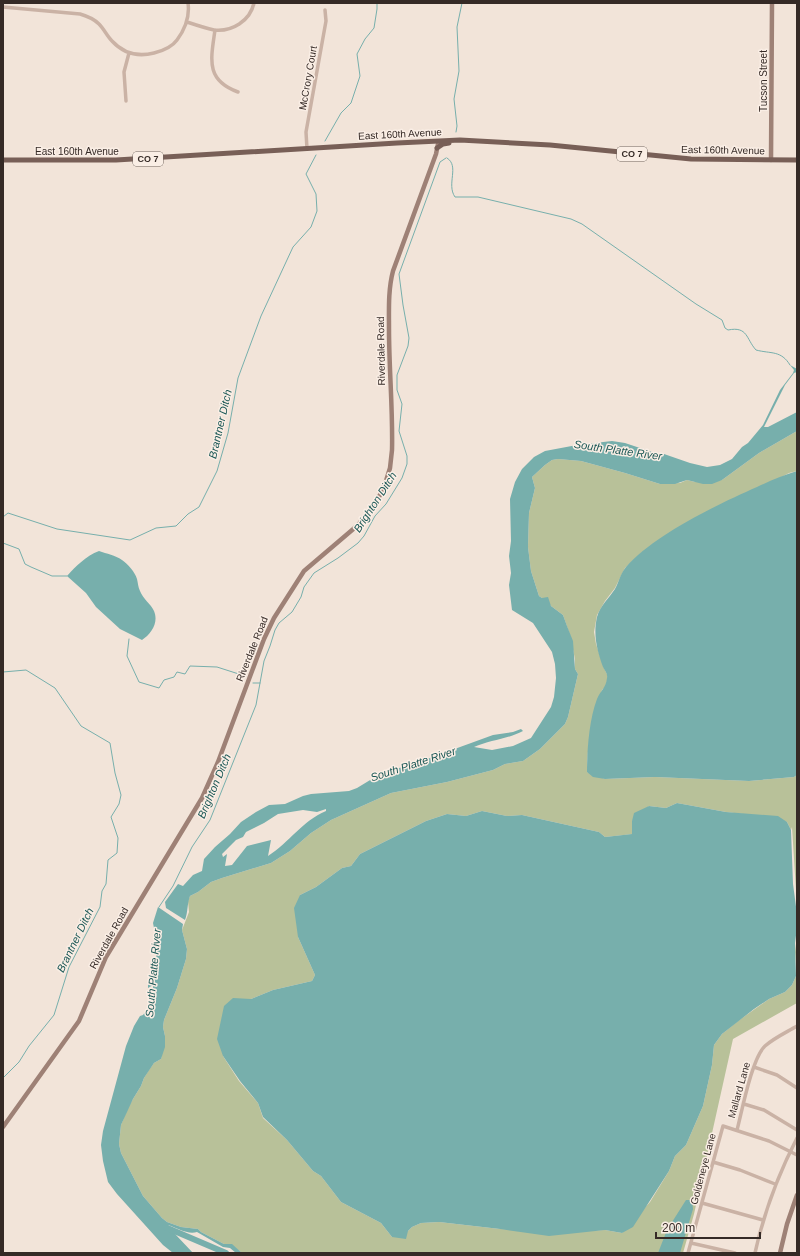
<svg xmlns="http://www.w3.org/2000/svg" width="800" height="1256" font-family="Helvetica,sans-serif">
<rect width="100%" height="100%" fill="#f2e4d9"/>
<path fill="#b8c199" d="M 797,431 L 797,471 L 789,473 L 641,553 L 625,568 L 615,588 L 605,601 L 597,615 L 594,632 L 596,644 L 604,668 L 608,676 L 606,686 L 602,690 L 591,726 L 587,760 L 587,772 L 605,779 L 655,777 L 749,781 L 794,777 L 797,775 L 797,906 L 792,827 L 791,830 L 787,822 L 751,815 L 726,812 L 677,803 L 666,808 L 649,806 L 632,821 L 633,834 L 605,837 L 599,832 L 522,815 L 507,816 L 482,811 L 466,816 L 447,814 L 426,821 L 360,854 L 351,866 L 342,868 L 316,887 L 300,895 L 298,937 L 315,975 L 312,981 L 273,990 L 251,999 L 233,999 L 223,1056 L 239,1081 L 258,1103 L 263,1118 L 287,1140 L 313,1171 L 321,1176 L 341,1202 L 381,1223 L 392,1237 L 408,1231 L 412,1227 L 421,1223 L 439,1222 L 500,1229 L 582,1231 L 605,1230 L 622,1233 L 650,1202 L 669,1171 L 675,1156 L 686,1145 L 703,1106 L 712,1065 L 714,1045 L 722,1034 L 738,1021 L 769,999 L 785,992 L 792,985 L 796,976 L 796,962 L 795,952 L 797,936 L 797,1003 L 733,1039 L 694,1214 L 683,1253 L 242,1253 L 232,1245 L 224,1244 L 201,1232 L 198,1229 L 181,1227 L 167,1222 L 162,1218 L 143,1196 L 121,1153 L 119,1144 L 121,1125 L 127,1110 L 133,1099 L 141,1086 L 144,1078 L 149,1070 L 154,1063 L 161,1059 L 165,1036 L 163,1027 L 164,1020 L 177,988 L 186,959 L 187,949 L 182,930 L 189,912 L 188,901 L 190,896 L 198,892 L 211,882 L 222,878 L 271,863 L 290,851 L 311,833 L 331,820 L 391,793 L 447,782 L 493,770 L 505,764 L 523,761 L 540,749 L 565,724 L 568,717 L 578,674 L 575,669 L 575,659 L 570,635 L 563,615 L 551,606 L 548,602 L 539,596 L 531,571 L 528,547 L 529,513 L 535,488 L 532,477 L 545,465 L 552,460 L 558,459 L 581,461 L 625,473 L 660,484 L 680,483 L 687,480 L 695,482 L 722,480 L 759,453 Z"/>
<path fill="#77afac" fill-rule="evenodd" d="M 790,365 L 797,369 L 797,372 L 794,373 L 785,385 L 764,427 L 768,427 L 797,412 L 797,431 L 759,453 L 722,480 L 712,484 L 703,484 L 687,480 L 675,484 L 660,484 L 625,473 L 581,461 L 558,459 L 552,460 L 545,465 L 532,477 L 535,488 L 529,513 L 528,547 L 531,571 L 539,596 L 542,598 L 548,597 L 551,606 L 563,615 L 567,626 L 573,641 L 575,669 L 578,674 L 568,717 L 565,724 L 540,749 L 523,761 L 505,764 L 493,770 L 447,782 L 391,793 L 331,820 L 311,833 L 290,851 L 271,863 L 222,878 L 211,882 L 198,892 L 190,896 C 187,904 188,912 185,920 L 166,908 L 165,902 L 178,884 L 183,886 L 193,875 L 202,871 L 204,859 L 215,847 L 230,834 L 241,822 L 256,812 L 269,805 L 285,804 L 303,796 L 311,794 L 349,791 L 357,788 L 385,771 L 408,766 L 493,735 L 513,732 L 521,729 L 523,731 C 508,739 490,740 474,747 L 492,750 L 513,746 L 531,738 L 551,707 L 554,697 L 556,678 L 555,664 L 552,652 L 533,623 L 512,610 L 509,585 L 511,573 L 509,556 L 511,541 L 510,499 L 515,482 L 522,469 L 534,457 L 545,451 L 577,445 L 612,441 L 625,443 L 652,452 L 664,454 L 690,463 L 707,467 L 720,465 L 732,459 L 742,447 L 748,443 L 763,425 L 780,390 L 793,373 L 794,370 ZM 326,809 L 326,811 C 302,821 290,842 268,856 L 271,840 L 247,846 L 232,865 L 225,866 L 227,854 L 223,857 L 222,854 L 236,840 L 243,837 L 246,832 L 264,823 L 278,814 L 303,810 L 317,812 Z
M 797,471 L 797,775 L 794,777 L 749,781 L 655,777 L 605,779 L 593,777 L 587,772 C 587,750 589,720 597,699 C 600,691 606,688 607,678 C 608,674 605,671 603,667 C 597,650 593,635 597,617 C 600,606 609,598 615,589 C 619,582 620,574 626,567 C 654,535 718,504 757,487 C 770,481 783,475 797,471 Z
M 99,551 C 107,554 115,555 122,560 C 128,564 135,572 137,579 C 138,583 138,587 140,591 C 143,599 151,604 154,611 C 159,623 151,634 142,640 L 120,629 L 96,607 L 86,593 L 67,576 C 76,566 86,556 99,551 Z
M 677,803 L 726,812 L 778,816 L 787,822 L 791,830 L 793,884 L 797,914 L 797,928 L 795,943 L 796,976 L 792,985 L 785,992 L 769,999 L 754,1009 L 722,1034 L 714,1045 L 712,1065 L 703,1106 L 686,1145 L 675,1156 L 669,1171 L 633,1227 L 622,1233 L 605,1230 L 549,1236 L 500,1229 L 439,1222 L 421,1223 L 412,1227 L 408,1231 L 406,1239 L 392,1237 L 381,1223 L 341,1202 L 321,1176 L 313,1171 L 287,1140 L 263,1117 L 258,1103 L 240,1081 L 223,1056 L 217,1039 L 224,1006 L 233,998 L 251,999 L 273,990 L 312,981 L 315,975 L 298,937 L 294,908 L 300,895 L 316,887 L 342,868 L 351,866 L 360,854 L 426,821 L 447,814 L 466,816 L 482,811 L 507,816 L 522,815 L 599,832 L 605,837 L 632,834 L 632,821 L 634,813 L 649,806 L 666,808 Z
M 158,907 L 183,924 L 182,930 L 187,949 L 186,959 L 177,988 L 164,1020 L 163,1027 L 165,1036 L 165,1047 L 161,1059 L 154,1063 L 144,1078 L 141,1086 L 133,1099 L 121,1125 L 119,1144 L 121,1153 L 143,1196 L 162,1218 L 167,1222 L 181,1227 L 198,1229 L 201,1232 L 224,1244 L 232,1244 L 242,1253 L 236,1253 L 230,1248 L 223,1247 L 197,1232 C 188,1235 177,1228 168,1225 L 176,1235 L 193,1253 L 173,1253 L 163,1245 L 117,1194 L 108,1182 L 103,1161 L 101,1145 L 103,1131 L 126,1046 L 134,1026 L 140,1016 L 143,1015 L 149,1007 L 153,995 L 153,985 L 148,988 L 148,983 L 156,964 L 157,943 L 153,923 Z
M 686,1200 L 690,1200 L 692,1201 L 693,1209 L 680,1253 L 658,1253 L 667,1230 Z"/>
<g fill="none" stroke-linecap="round" stroke-linejoin="round">
<path stroke="#77afac" stroke-width="1" d="M 456,132 L 457,126 L 454,99 L 459,71 L 457,27 L 462,3
M 325,141 L 341,113 L 351,103 L 360,76 L 357,54 L 365,39 L 374,28 L 377,9 L 377,3
M 447,158 C 460,166 446,184 455,197 L 478,197 L 571,219 L 582,224 L 696,304 L 722,320 L 725,328 L 728,330 C 748,326 746,339 756,350 C 771,354 781,350 790,365
M 3,517 L 8,513 L 57,529 L 130,540 L 156,528 L 176,526 L 188,514 L 199,507 L 217,471 L 228,433 L 238,378 L 261,316 L 293,247 L 311,227 L 317,211 L 316,194 L 306,174 L 316,155
M 3,543 L 19,549 L 25,564 L 31,567 L 52,576 L 67,576
M 129,639 L 127,656 L 139,682 L 159,688 L 164,680 L 174,677 L 177,672 L 185,674 L 190,666 L 217,667 L 245,676
M 3,672 L 26,670 L 55,688 L 81,726 L 110,743 L 115,773 L 121,795 L 119,804 L 111,817 L 118,838 L 117,853 L 108,860 L 106,884 L 102,891 L 100,907 L 69,967 L 54,1015 L 29,1046 L 19,1062 L 3,1078
M 253,683 L 260,683
M 159,907 L 173,886 L 192,847 L 210,820 L 256,705 L 264,661 L 270,646 L 275,630 L 279,623 L 292,612 L 301,597 L 304,587 L 314,573 L 338,558 L 358,543 L 364,536 L 375,516 L 386,504 L 402,478 L 407,464 L 407,456 L 399,431 L 402,404 L 397,390 L 397,375 L 408,346 L 409,338 L 403,305 L 399,274 L 440,162 L 446,158"/>
<path stroke="#77afac" stroke-width="6" d="M 165,1227 L 226,1253"/>
<path stroke="#cab2a5" stroke-width="3.5" d="M 3,7 L 80,14 C 87,16 94,19 99,24 C 104,29 107,36 112,41 C 123,53 138,57 154,53 C 162,51 172,47 177,40 C 185,29 190,17 188,3
M 187,22 C 196,25 205,28 214,30 C 232,32 250,21 254,3
M 215,30 C 211,59 205,80 238,92
M 126,101 L 124,72 L 129,53
M 307,149 L 306,132 L 326,21 L 325,10
M 754,1067 L 777,1075 L 797,1088
M 744,1104 L 764,1110 L 797,1130
M 737,1130 C 742,1111 752,1058 765,1046 C 774,1038 787,1032 797,1026
M 713,1162 L 740,1170 L 775,1184
M 702,1203 L 763,1220
M 691,1243 L 735,1253
M 688,1253 L 723,1126 L 769,1141 L 797,1155
M 755,1253 C 764,1212 778,1175 797,1138"/>
<path stroke="#9e8176" stroke-width="4.5" d="M 771,160 L 772,3
M 3,1127 L 79,1021 L 106,957 L 202,798 L 218,762 L 264,639 L 274,618 L 304,571 L 358,525 L 373,507 L 380,495 L 386,481 L 390,468 L 392,450 C 393,410 389,370 389,329 C 389,310 388,290 393,271 L 436,154 L 438,144
M 780,1253 L 787,1224 L 797,1195"/>
<path stroke="#785f57" stroke-width="5" d="M 437,148 L 443,144 L 449,143
M 3,160 L 116,160 L 397,143 L 460,140 L 550,145 L 691,159 L 797,160"/>
</g>
<g text-anchor="middle" dominant-baseline="central" stroke-width="3" stroke-linejoin="round" paint-order="stroke">
<g fill="#faeee5" stroke="#70655f" stroke-width="1">
<rect x="617" y="147" width="30" height="14" rx="3"/>
<rect x="133" y="152" width="30" height="14" rx="3"/>
</g>
<g font-size="9" font-weight="bold" fill="#352a26">
<text x="632" y="154">CO 7</text>
<text x="148" y="159">CO 7</text>
</g>
<g font-size="10" fill="#352a26" stroke="#faeee5">
<text transform="translate(308 78) rotate(-80)">McCrory Court</text>
<text transform="translate(763 81) rotate(-90)">Tucson Street</text>
<text transform="translate(400 134) rotate(-3)">East 160th Avenue</text>
<text transform="translate(723 150) rotate(1)">East 160th Avenue</text>
<text x="77" y="151">East 160th Avenue</text>
<text transform="translate(381 351) rotate(-91)">Riverdale Road</text>
<text transform="translate(252 649) rotate(-68)">Riverdale Road</text>
<text transform="translate(109 938) rotate(-61)">Riverdale Road</text>
<text transform="translate(739 1090) rotate(-74)">Mallard Lane</text>
<text transform="translate(703 1169) rotate(-75)">Goldeneye Lane</text>
</g>
<g font-size="11" font-style="italic" fill="#1b5856" stroke="#faeee5">
<text transform="translate(220 424) rotate(-77)">Brantner Ditch</text>
<text transform="translate(618 450) rotate(8)">South Platte River</text>
<text transform="translate(375 502) rotate(-57)">Brighton Ditch</text>
<text transform="translate(413 764) rotate(-18)">South Platte River</text>
<text transform="translate(214 786) rotate(-67)">Brighton Ditch</text>
<text transform="translate(75 940) rotate(-64)">Brantner Ditch</text>
<text transform="translate(153 973) rotate(-85)">South Platte River</text>
</g>
</g>
<rect width="800" height="1256" fill="none" stroke="#352a26" stroke-width="8"/>
<path d="M656 1232v6h104v-6" fill="none" stroke="#352a26" stroke-width="2"/>
<text x="662" y="1232" font-size="12" fill="#352a26" stroke="#faeee5" stroke-width="3" paint-order="stroke">200 m</text>
</svg>
